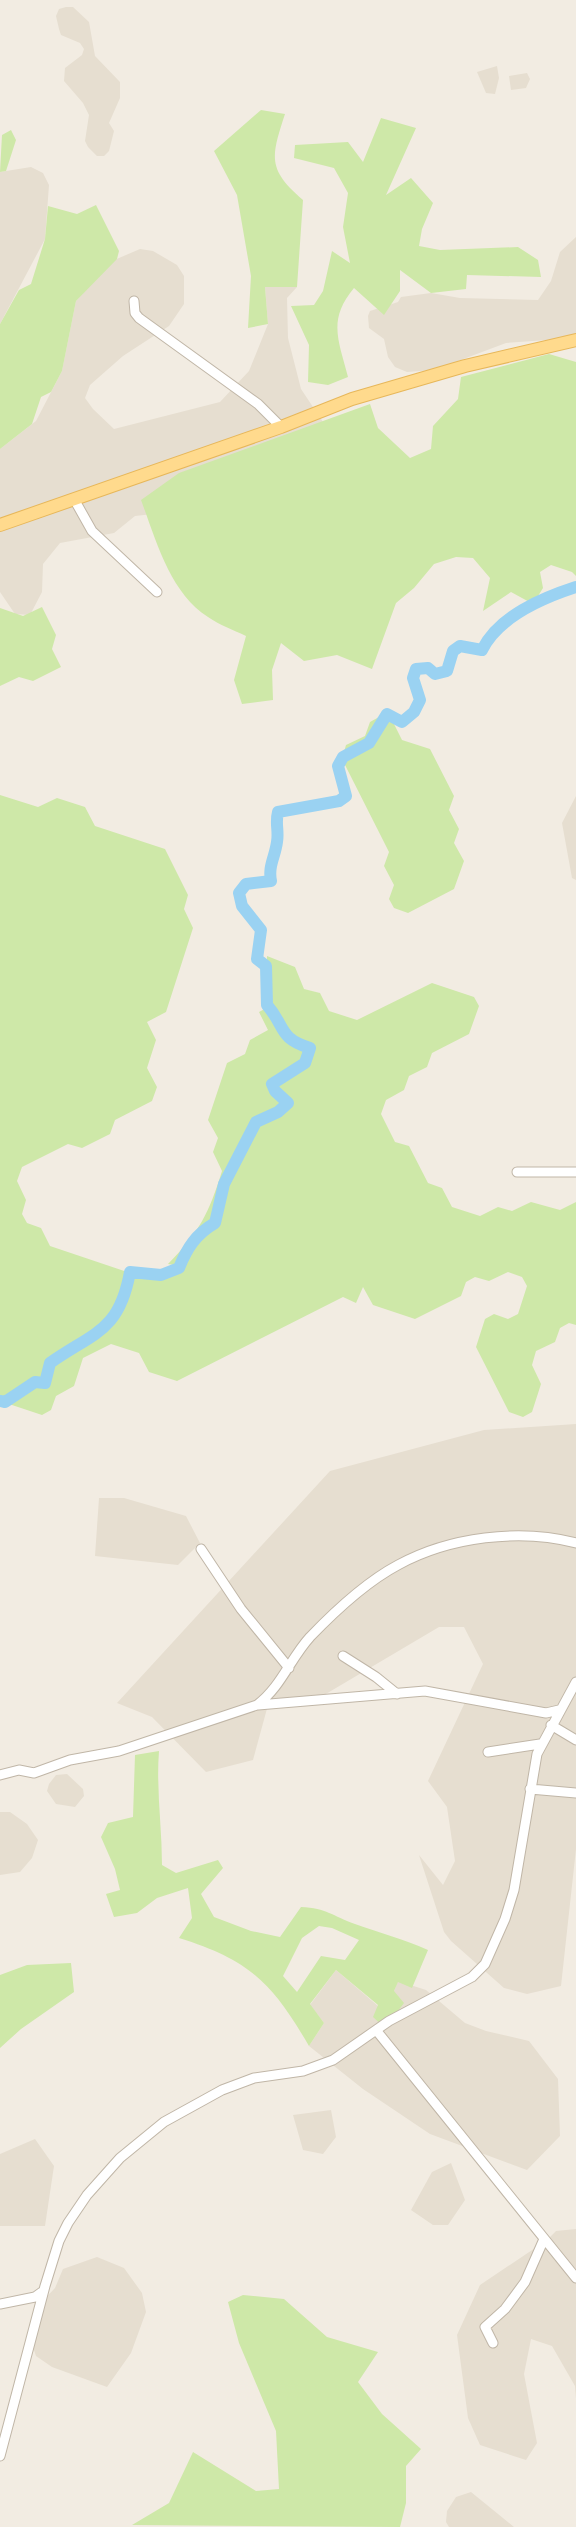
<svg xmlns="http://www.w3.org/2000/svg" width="576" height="2527" font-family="Poppins,sans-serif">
<rect width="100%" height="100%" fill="#f2ece2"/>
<path fill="#e6ded0" d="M 66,7 L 73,7 L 89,22 L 95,56 L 120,82 L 120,98 L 109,123 L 114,131 L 109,151 L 104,156 L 97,156 L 88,147 L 85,141 L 89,115 L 83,103 L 64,81 L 65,68 L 82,55 L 84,49 L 80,43 L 61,35 L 59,29 L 56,16 L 59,9 Z
M 497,66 L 499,78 L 495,94 L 486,93 L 477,72 Z
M 527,73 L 530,79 L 526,88 L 511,90 L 509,76 Z
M 31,167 L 43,173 L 49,185 L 45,239 L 0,324 L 0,172 Z
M 576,237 L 576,338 L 506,343 L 434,370 L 407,372 L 395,367 L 388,357 L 384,339 L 369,328 L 368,316 L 370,311 L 398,302 L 401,297 L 431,293 L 460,298 L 538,300 L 551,281 L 560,252 Z
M 140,249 L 153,251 L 177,265 L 184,276 L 184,304 L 169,326 L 123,356 L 90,385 L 85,398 L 93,409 L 114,429 L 220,402 L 249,371 L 268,324 L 265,287 L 297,287 L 287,298 L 288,338 L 301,389 L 331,434 L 189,510 L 135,516 L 114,533 L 60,543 L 43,564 L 42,592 L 30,615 L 15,614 L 0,592 L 0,449 L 36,421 L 62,371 L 76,301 L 112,261 Z
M 576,796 L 576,880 L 572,878 L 562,823 Z
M 576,1424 L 576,1849 L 561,1986 L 527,1994 L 504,1988 L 451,1941 L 444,1932 L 419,1855 L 443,1885 L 455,1861 L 447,1807 L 428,1781 L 483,1664 L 464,1627 L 439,1627 L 314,1701 L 268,1705 L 253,1760 L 206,1772 L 152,1717 L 117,1703 L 330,1471 L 484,1430 Z
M 99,1498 L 124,1498 L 186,1516 L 200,1543 L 178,1565 L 95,1556 Z
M 67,1774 L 83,1789 L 84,1796 L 75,1807 L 56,1804 L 47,1791 L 49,1784 L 56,1775 Z
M 0,1812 L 10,1812 L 27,1824 L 38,1840 L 32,1858 L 20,1872 L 0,1875 Z
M 336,1970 L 378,2006 L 394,1991 L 398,1981 L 426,1990 L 465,2023 L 486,2031 L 529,2041 L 558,2079 L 560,2136 L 527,2170 L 430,2134 L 363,2089 L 309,2046 L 324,2023 L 310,2005 Z
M 331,2110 L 336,2137 L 323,2154 L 303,2150 L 293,2115 Z
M 35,2139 L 54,2166 L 45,2226 L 0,2226 L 0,2154 Z
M 451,2163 L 465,2200 L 448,2225 L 433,2225 L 411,2210 L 432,2172 Z
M 576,2229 L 576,2398 L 575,2386 L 552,2346 L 531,2339 L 524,2374 L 537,2443 L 526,2460 L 480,2445 L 468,2418 L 457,2335 L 480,2285 L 547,2240 L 556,2231 Z
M 97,2257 L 124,2268 L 142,2293 L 146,2312 L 131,2353 L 107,2387 L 52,2367 L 36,2356 L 31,2341 L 33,2311 L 55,2288 L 63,2269 Z
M 471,2492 L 514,2527 L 449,2527 L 446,2522 L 447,2511 L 456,2497 Z"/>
<path fill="#cee8a8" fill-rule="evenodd" d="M 261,110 L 285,114 C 271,157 267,169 303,200 L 297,287 L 265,287 L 268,324 L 248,328 L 251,276 L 237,195 L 214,151 Z
M 381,118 L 416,128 L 386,195 L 411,178 L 433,203 L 422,229 L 419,246 L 440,250 L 518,247 L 538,260 L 541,277 L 467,275 L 466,289 L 431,293 L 400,270 L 400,291 L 384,315 L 354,288 C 327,320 339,341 348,377 L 328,385 L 308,382 L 309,345 L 291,306 L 314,305 L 323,291 L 332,251 L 350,263 L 343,227 L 348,193 L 334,168 L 294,158 L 295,145 L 348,142 L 363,162 Z
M 11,130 L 16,140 L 6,171 L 0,172 L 2,135 Z
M 96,205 L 119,251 L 117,259 L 76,301 L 62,371 L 51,392 L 41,397 L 32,424 L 0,449 L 0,324 L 19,290 L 31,284 L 45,239 L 48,206 L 77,214 Z
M 549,354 L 576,362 L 576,576 L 572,572 L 551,565 L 540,572 L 543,588 L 533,604 L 511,592 L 483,611 L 490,578 L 473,558 L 456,557 L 434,564 L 414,588 L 396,603 L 372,669 L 337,655 L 304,661 L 281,643 L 272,670 L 273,700 L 242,704 L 234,680 L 246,636 C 234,630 219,625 208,617 C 170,593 156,540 141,500 L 179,473 L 370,404 L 378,428 L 410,458 L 431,449 L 433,426 L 458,399 L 461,377 Z
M 42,607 L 56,635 L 52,649 L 61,667 L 33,681 L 19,677 L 0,686 L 0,608 L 23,616 Z
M 379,717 L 393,722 L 402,740 L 430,749 L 454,796 L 449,810 L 459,829 L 454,843 L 464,861 L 454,889 L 408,913 L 394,908 L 389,899 L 394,885 L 384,866 L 389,852 L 342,759 L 346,745 L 365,736 L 370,722 Z
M 0,795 L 38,807 L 57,798 L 85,807 L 95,826 L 165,849 L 188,895 L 184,909 L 193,928 L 166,1012 L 147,1022 L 156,1040 L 147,1068 L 157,1087 L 152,1101 L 115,1120 L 110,1134 L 82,1148 L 68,1144 L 22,1167 L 17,1181 L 26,1200 L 22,1214 L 27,1223 L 41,1228 L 50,1246 L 148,1279 L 174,1265 L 168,1264 C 199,1233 209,1213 222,1171 L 213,1152 L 218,1138 L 208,1120 L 227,1063 L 245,1054 L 250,1040 L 268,1030 L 259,1012 L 270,1006 L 267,1001 L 267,956 L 295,967 L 304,989 L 320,993 L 329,1011 L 357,1020 L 432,983 L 474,997 L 479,1006 L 469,1034 L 432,1053 L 427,1067 L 409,1076 L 404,1090 L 386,1100 L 381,1114 L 395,1142 L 409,1146 L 428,1183 L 442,1188 L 452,1207 L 480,1216 L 498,1207 L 512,1211 L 531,1202 L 560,1210 L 576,1202 L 576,1325 L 569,1323 L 560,1328 L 555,1342 L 536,1351 L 532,1365 L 541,1384 L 532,1412 L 523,1417 L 509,1412 L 476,1347 L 485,1319 L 494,1314 L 508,1319 L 518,1314 L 527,1286 L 522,1277 L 508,1272 L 489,1281 L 475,1277 L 466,1282 L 461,1296 L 415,1319 L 373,1305 L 363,1287 L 356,1303 L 343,1297 L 177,1381 L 149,1372 L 139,1353 L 111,1344 L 83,1358 L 74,1386 L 56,1396 L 51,1410 L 42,1415 L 0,1401 Z
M 159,1751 C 156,1789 162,1827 162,1865 L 176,1873 L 218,1860 L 223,1868 L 201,1894 L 214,1917 L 251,1931 L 280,1937 L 301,1907 C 327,1908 332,1916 355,1924 C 380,1933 403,1939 428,1950 L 412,1988 L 398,1982 L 394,1991 L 404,2003 L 385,2028 L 373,2017 L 378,2005 L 336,1970 L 310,2004 L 324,2023 L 309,2046 C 272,1983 250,1960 179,1938 L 192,1918 L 188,1888 L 157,1898 L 137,1913 L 114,1917 L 106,1894 L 120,1890 L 115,1869 L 101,1837 L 108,1823 L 133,1817 L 135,1755 ZM 319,1926 L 332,1928 L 359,1940 L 345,1960 L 321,1956 L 297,1992 L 283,1976 L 302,1938 Z
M 71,1963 L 74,1992 L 21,2029 L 0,2048 L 0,1975 L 27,1965 Z
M 243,2295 L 284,2299 L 327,2337 L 378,2352 L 358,2382 L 382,2414 L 421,2449 L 406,2466 L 406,2503 L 400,2527 L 132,2525 L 169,2503 L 193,2452 L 256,2491 L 279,2489 L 276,2431 L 239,2343 L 228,2302 Z"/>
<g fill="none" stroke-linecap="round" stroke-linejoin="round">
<path stroke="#9ad2f2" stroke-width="12" d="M 0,1401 L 5,1402 L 35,1382 L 45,1383 L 50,1363 C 94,1332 119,1332 130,1272 L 161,1275 L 179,1268 C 187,1248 196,1234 215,1223 L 224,1184 L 256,1122 L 278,1112 L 288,1103 L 275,1091 L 272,1084 L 305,1063 L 310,1048 C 278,1038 286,1027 267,1005 L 266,966 L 257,959 L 261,930 L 242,906 L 239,893 L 246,884 L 271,881 C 268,866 275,857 277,842 C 279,831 275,823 278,812 L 339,801 L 346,796 L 338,766 L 343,757 L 369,743 L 387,714 L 402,722 L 414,712 L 420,700 L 413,678 L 416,669 L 428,668 L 435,674 L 447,671 L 453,651 L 460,646 L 482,650 C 499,616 542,598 576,587"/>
<defs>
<path id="minor" d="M 134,301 L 135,313 L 139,318 L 258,404 L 281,427
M 74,499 L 92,531 L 157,592
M 517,1172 L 576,1172
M 201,1549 L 241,1609 L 289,1668
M 343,1656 L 376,1677 L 397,1694
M 258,1705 L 425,1691 L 546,1713 L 559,1710
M 551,1725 L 576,1740
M 488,1752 L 540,1744
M 0,1775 L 19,1770 L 34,1773 L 70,1760 L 119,1751 L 257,1705 C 281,1687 290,1659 310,1637 C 335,1611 366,1582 398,1565 C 449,1537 520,1528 576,1543
M 530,1789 L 576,1793
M 376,2030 L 576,2278
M 0,2304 L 35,2297 L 42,2292
M 493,2343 L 485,2327 L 505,2309 L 525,2282 L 544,2239
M 0,2456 L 45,2286 L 59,2241 L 68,2223 L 87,2195 L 120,2158 L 164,2122 L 222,2090 L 254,2078 L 303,2071 L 333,2060 L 389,2021 L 472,1977 L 485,1964 L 505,1919 L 514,1890 L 537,1754 L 576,1682"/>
<path id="major" d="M 0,525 L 281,427 L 352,399 L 465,366 L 576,340"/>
</defs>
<use href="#minor" stroke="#c0b6a7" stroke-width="11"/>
<use href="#major" stroke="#e7b75a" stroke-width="14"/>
<use href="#minor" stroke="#fff" stroke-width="9"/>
<use href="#major" stroke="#ffda8d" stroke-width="12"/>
</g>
</svg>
